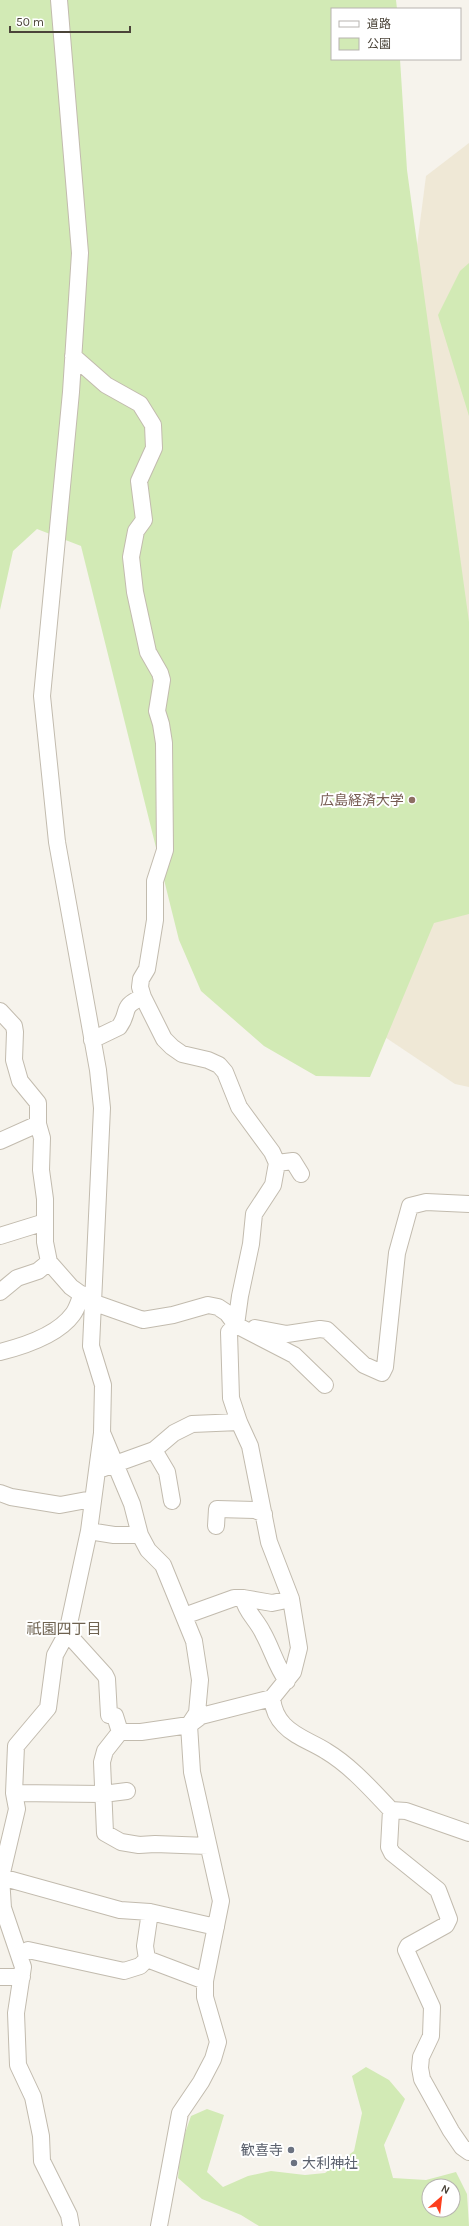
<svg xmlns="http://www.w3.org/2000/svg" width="469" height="2226" font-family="Karla,'Noto Sans JP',sans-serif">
<rect width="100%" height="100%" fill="#f6f3ec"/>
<path fill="#efe8d6" d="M 469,143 L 469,1087 L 455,1084 L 340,1007 L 372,594 L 426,176 Z"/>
<path fill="#d2eab5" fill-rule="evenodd" d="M 0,0 L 396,0 L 397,9 L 332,9 L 332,59 L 400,59 L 407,170 L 469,622 L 469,914 L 434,923 L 370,1077 L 316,1076 L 264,1046 L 201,991 L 179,940 L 81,546 L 37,529 L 13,551 L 0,610 Z
M 469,263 L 469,416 L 438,315 L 460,271 Z
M 366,2067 L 389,2080 L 405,2099 L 384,2145 L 393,2178 L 426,2180 L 456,2172 L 467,2194 L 469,2226 L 259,2226 L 241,2215 L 202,2199 L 178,2178 L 181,2145 L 191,2116 L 207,2109 L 224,2115 L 207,2172 L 223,2187 L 248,2176 L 271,2171 L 305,2175 L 325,2173 L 354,2151 L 362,2113 L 352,2076 ZM 429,2186 L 453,2186 L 453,2210 L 429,2210 Z"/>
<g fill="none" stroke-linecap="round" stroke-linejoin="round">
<defs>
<path id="minor" d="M 59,0 L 80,253 L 71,392 L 42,696 L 57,842 L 98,1070 L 102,1108 L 91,1346 L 103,1385 L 102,1433 L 89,1531 L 67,1633 L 55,1655 L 48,1708 L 16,1746 L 14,1793 L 17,1809 L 1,1877 L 3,1908 L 23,1967 L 16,2013 L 18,2065 L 33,2097 L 41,2136 L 42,2161 L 69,2215 L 71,2226
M 73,356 L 106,385 L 140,404 L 153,425 L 154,448 L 139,481 L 144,520 L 136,531 L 131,557 L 135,592 L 148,652 L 160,673 L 162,680 L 157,711 L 161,724 L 164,743 L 165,850 L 155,881 L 155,920 L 147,969 L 141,979 L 140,987 L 143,997 L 164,1039 L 172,1047 L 182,1054 L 208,1060 L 219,1065 L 225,1072 L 239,1107 L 272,1152 L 277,1163 L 273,1185 L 254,1214 L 251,1244 L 240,1296 L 236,1325 L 229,1332 L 231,1398 L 239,1422 L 250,1446 L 269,1542 L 291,1599 L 299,1648 L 293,1672 L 272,1698 L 201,1716 L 189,1725 L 192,1772 L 221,1901 L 205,1981 L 205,1997 L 218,2042 L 213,2059 L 201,2082 L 180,2113 L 159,2226
M 0,1011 L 14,1026 L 15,1032 L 14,1060 L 20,1081 L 38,1103 L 38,1124 L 42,1138 L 41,1170 L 45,1199 L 45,1242 L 49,1262 L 71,1287 L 92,1302 L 143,1320 L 173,1315 L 208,1305 L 218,1307 L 227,1313 L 236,1325 L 294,1355 L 325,1385
M 92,1040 L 119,1027 C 131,1011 119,1007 143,997
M 0,1141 L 38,1124
M 277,1163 L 293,1161 L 301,1174
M 0,1236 L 45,1222
M 0,1292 L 17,1278 L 38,1271 L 49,1262
M 255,1328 L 287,1334 L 320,1329 L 327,1330 L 364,1365 L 382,1373 L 385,1367 L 397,1253 L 410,1206 L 426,1202 L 469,1204
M 0,1352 C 24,1346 58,1335 73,1314 C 77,1309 79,1301 82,1294
M 103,1435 L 132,1504 L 140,1535 L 148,1550 L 163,1565 L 194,1641 L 200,1680 L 197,1713 L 189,1725 L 141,1732 L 120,1732 L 105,1751 L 102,1762 L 105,1833 L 121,1842 L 139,1845 L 155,1844 L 208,1846
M 154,1450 L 167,1472 L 172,1501
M 104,1468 L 154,1450 L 174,1433 L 192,1424 L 239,1422
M 0,1493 L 11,1497 L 60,1505 L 92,1499
M 216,1526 L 217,1509 L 255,1510 L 264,1514
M 89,1531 L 114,1535 L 140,1535
M 243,1598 C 246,1612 257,1620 263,1633 C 272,1649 276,1666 287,1681
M 184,1616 L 234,1598 L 243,1598 L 272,1603 L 291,1599
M 67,1633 L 105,1675 L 107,1679 L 109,1715 L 115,1716 L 120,1732
M 272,1698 C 273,1707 277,1718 284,1725 C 295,1737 312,1742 326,1751 C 351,1766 371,1789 391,1810 L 406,1811 L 469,1833
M 14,1793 L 103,1794 L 127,1791
M 391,1810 L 389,1847 L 392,1853 L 438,1890 L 449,1919 L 446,1925 L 408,1946 L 406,1950 L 432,2007 L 431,2036 L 421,2057 L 420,2068 L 422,2079 L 451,2131 L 462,2147 L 469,2152
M 1,1877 L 120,1910 L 150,1912 L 216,1927
M 150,1912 L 145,1946 L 147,1959 L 205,1981
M 20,1956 L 28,1950 L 124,1971 L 140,1966 L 147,1959
M 0,1977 L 22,1977"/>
</defs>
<use href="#minor" stroke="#c2bbae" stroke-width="18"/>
<use href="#minor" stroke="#fff" stroke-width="16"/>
</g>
<circle fill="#8d6e63" stroke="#fff" stroke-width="1.5" cx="412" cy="800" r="4"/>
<g fill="#6b7280" stroke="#fff" stroke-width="1.5">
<circle cx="291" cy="2150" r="4"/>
<circle cx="294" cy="2163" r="4"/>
</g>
<g text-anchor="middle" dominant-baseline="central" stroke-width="4" stroke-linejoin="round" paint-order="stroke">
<g font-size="14" fill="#785e54" stroke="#fff" text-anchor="end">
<text x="404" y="800">広島経済大学</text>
</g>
<g font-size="14" fill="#5b616d" stroke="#fff" text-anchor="end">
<text x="283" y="2150">歓喜寺</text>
<text x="302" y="2163" text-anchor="start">大利神社</text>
</g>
<g font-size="15" fill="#6e6250" stroke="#fff">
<text x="64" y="1629">祇園四丁目</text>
</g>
</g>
<rect x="331" y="8" width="130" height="52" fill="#ffffff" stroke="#b7b4b0"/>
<rect x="339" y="21" width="20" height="6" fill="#ffffff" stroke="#b7b4b0"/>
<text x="367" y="28" font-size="12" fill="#4b4439">道路</text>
<rect x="339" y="38" width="20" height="12" fill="#d2eab5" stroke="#b7b4b0"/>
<text x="367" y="48" font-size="12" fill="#4b4439">公園</text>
<g transform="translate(441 2198) rotate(28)"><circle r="19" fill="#ffffff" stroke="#b7b4b0"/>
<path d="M0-3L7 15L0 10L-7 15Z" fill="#fc3f1d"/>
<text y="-6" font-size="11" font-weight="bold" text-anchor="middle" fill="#4b4439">N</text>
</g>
<path d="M10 26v6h120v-6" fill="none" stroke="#4b4439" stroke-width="2"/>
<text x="16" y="26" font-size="12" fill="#4b4439" stroke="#ffffff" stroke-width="3" paint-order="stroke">50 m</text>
</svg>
